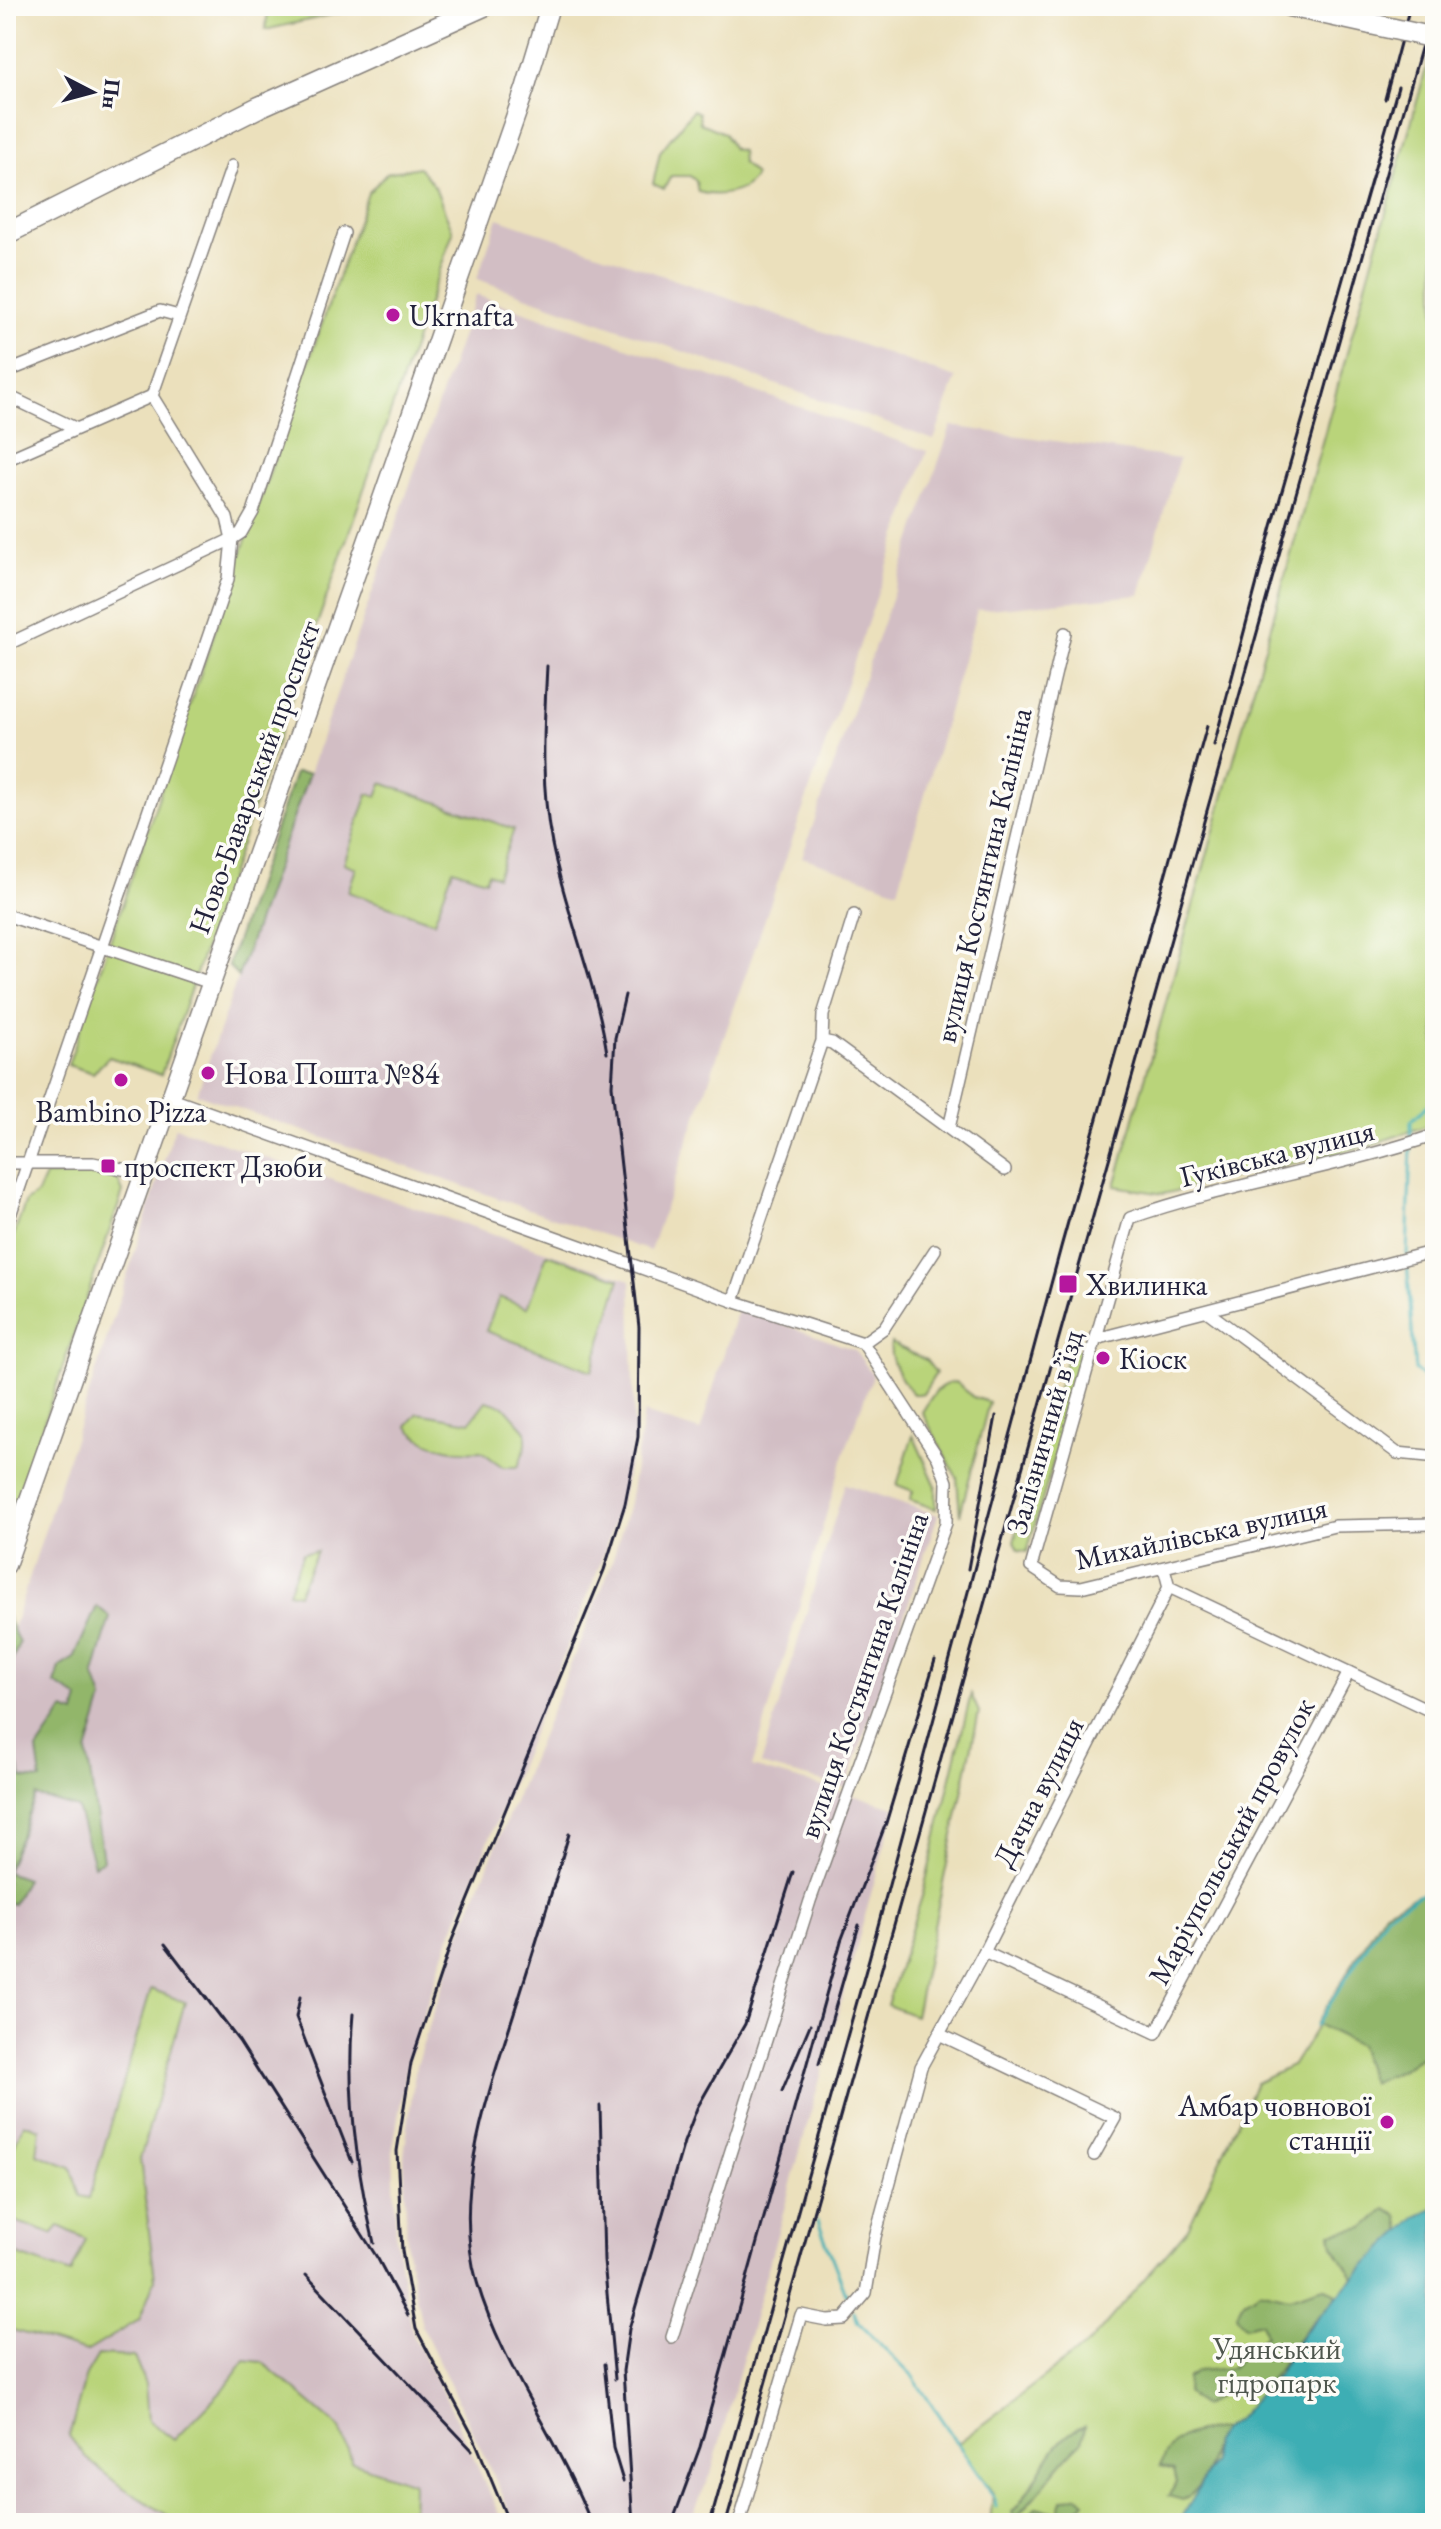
<svg xmlns="http://www.w3.org/2000/svg" width="1441" height="2529" font-family="'EB Garamond',serif">
<rect width="100%" height="100%" fill="#fdfcf7"/>
<filter id="ink" filterUnits="userSpaceOnUse"><feTurbulence type="fractalNoise" baseFrequency=".0125" numOctaves="2"/><feDisplacementMap in="SourceGraphic" scale="16" xChannelSelector="R" yChannelSelector="G"/><feConvolveMatrix kernelMatrix="1 2 1 2 8 2 1 2 1" color-interpolation-filters="sRGB"/></filter>
<filter id="wash" filterUnits="userSpaceOnUse"><feTurbulence type="fractalNoise" baseFrequency=".006" numOctaves="4" result="noise"/><feDisplacementMap in="SourceGraphic" scale="32" xChannelSelector="R" yChannelSelector="G"/><feGaussianBlur stdDeviation="1.8" result="paint"/><feColorMatrix in="noise" values="0 0 0 0 0 0 0 0 0 0 0 0 0 0 0 0 0 1.4 0 .05"/><feComposite in="paint" operator="in"/></filter>
<g filter="url(#wash)">
<rect width="100%" height="100%" fill="#ebe0bc"/>
<path fill="#d2bec4" d="M 498,218 L 956,378 L 934,440 L 477,279 Z
M 476,295 L 927,451 L 650,1251 L 197,1094 Z
M 951,426 L 1179,459 L 1140,595 L 977,610 L 898,890 L 802,857 Z
M 175,1127 L 631,1280 L 634,1441 L 621,1500 L 598,1570 L 451,1934 L 408,2060 L 393,2147 L 396,2238 L 412,2335 L 451,2408 L 503,2523 L 6,2523 L 6,1650 Z
M 738,1308 L 855,1350 L 873,1375 L 845,1451 L 752,1767 L 895,1807 L 711,2474 L 689,2523 L 516,2523 L 422,2326 L 407,2250 L 404,2155 L 416,2065 L 459,1936 L 609,1571 L 628,1509 L 644,1413 L 700,1431 Z
M 845,1484 L 938,1515 L 846,1788 L 761,1765 Z"/>
<path fill="#b9d47a" stroke="#6e7b5a" stroke-width="2" d="M 269,6 L 345,6 L 344,12 L 265,30 Z
M 1431,51 L 1435,52 L 1435,1123 L 1370,1145 L 1163,1194 L 1115,1186 Z
M 693,110 L 699,113 L 700,123 L 724,133 L 733,149 L 741,151 L 742,163 L 755,175 C 747,195 715,197 698,192 L 696,181 L 690,176 L 671,176 L 664,189 L 653,184 L 660,152 Z
M 419,167 L 435,187 L 453,232 L 161,1075 L 109,1057 L 93,1073 L 68,1065 L 242,551 L 368,193 L 387,173 Z
M 382,783 L 514,829 L 497,877 L 488,873 L 485,880 L 453,869 L 434,922 L 348,892 L 356,868 L 344,863 L 368,794 L 377,796 Z
M 104,1169 L 114,1171 L 123,1192 L 6,1532 L 6,1257 L 26,1201 L 37,1194 L 45,1176 L 77,1175 Z
M 547,1254 L 620,1279 L 592,1371 L 486,1331 L 499,1297 L 527,1308 Z
M 891,1343 L 926,1360 L 936,1373 L 923,1394 L 913,1394 C 902,1381 888,1361 891,1343 Z
M 1073,1349 L 1086,1351 L 1027,1552 L 1018,1550 L 1014,1542 L 1066,1361 Z
M 956,1382 L 973,1397 L 989,1402 L 960,1515 L 957,1478 L 922,1412 C 932,1397 936,1384 956,1382 Z
M 486,1401 L 504,1406 L 526,1431 L 526,1445 L 518,1467 L 503,1467 L 481,1451 C 454,1453 423,1447 407,1426 L 418,1413 L 470,1422 Z
M 913,1435 L 936,1486 L 936,1509 L 910,1500 L 913,1491 L 897,1485 Z
M 317,1551 L 298,1594 L 288,1592 L 303,1553 Z
M 971,1694 L 979,1712 L 915,2016 L 887,2005 L 923,1893 Z
M 1435,1889 L 1435,2523 L 990,2523 L 993,2493 L 957,2444 L 1091,2341 L 1188,2228 L 1256,2083 L 1293,2065 L 1387,1914 Z
M 151,1989 L 185,2002 L 140,2159 L 155,2279 L 139,2320 L 86,2352 L 6,2328 L 6,2251 L 71,2274 L 86,2239 L 59,2226 L 52,2234 L 6,2218 L 6,2165 L 24,2123 L 40,2129 L 37,2154 L 71,2167 L 80,2196 L 89,2198 Z
M 98,2355 L 134,2357 L 145,2384 L 148,2420 L 174,2440 L 223,2390 L 245,2360 L 262,2362 L 340,2428 L 352,2462 L 413,2483 L 412,2523 L 180,2523 L 119,2485 L 87,2459 L 69,2436 L 86,2375 Z"/>
<path fill="#92b66a" stroke="#5a6c52" stroke-width="2" d="M 295,773 L 309,773 L 238,977 L 228,965 Z
M 97,1606 L 110,1617 L 94,1674 L 103,1699 L 87,1752 L 103,1860 L 94,1865 L 77,1808 L 36,1796 L 6,1872 L 26,1879 L 13,1904 L 6,1902 L 6,1727 L 22,1778 L 41,1780 L 37,1750 L 64,1710 L 75,1714 L 79,1698 L 55,1684 L 60,1667 L 74,1658 Z
M 6,1614 L 19,1643 L 6,1677 Z
M 1435,1886 L 1435,2047 L 1402,2069 L 1371,2083 L 1359,2045 L 1316,2024 L 1385,1911 Z
M 1386,2209 L 1398,2216 L 1402,2232 L 1354,2278 L 1333,2246 L 1331,2233 L 1365,2227 Z
M 1324,2287 L 1339,2295 C 1328,2308 1314,2319 1303,2332 C 1280,2362 1281,2379 1243,2396 L 1227,2387 L 1217,2398 L 1202,2406 L 1186,2392 L 1187,2378 L 1198,2371 L 1231,2368 L 1265,2335 L 1261,2323 L 1245,2327 L 1236,2315 L 1244,2301 L 1260,2291 L 1289,2298 Z
M 1085,2426 L 1082,2442 C 1056,2465 1040,2495 1014,2519 L 1012,2512 C 1039,2486 1048,2437 1085,2426 Z
M 1222,2429 C 1202,2456 1219,2476 1183,2500 L 1168,2496 L 1177,2483 L 1174,2470 L 1160,2466 C 1170,2435 1192,2431 1222,2429 Z
M 1078,2495 L 1085,2501 L 1064,2523 L 1024,2523 L 1036,2507 L 1058,2513 L 1062,2500 Z"/>
<path fill="#3daeb4" stroke="#306878" stroke-width="2" d="M 1435,2208 L 1435,2523 L 1179,2523 L 1213,2462 L 1213,2441 L 1222,2430 L 1236,2420 L 1278,2374 L 1303,2333 L 1364,2267 L 1416,2217 Z"/>
<g fill="none" stroke-linecap="round" stroke-linejoin="round">
<path stroke="#3daeb4" stroke-width="3" d="M 1411,1139 L 1411,1121 L 1435,1098
M 1407,1255 L 1411,1146
M 1407,1262 L 1415,1370 L 1435,1389
M 1316,2026 L 1387,1914 L 1435,1885
M 818,2221 L 850,2304
M 854,2311 L 858,2322 L 913,2377 L 995,2499 L 996,2507"/>
</g>
</g>
<g filter="url(#ink)">
<g fill="none" stroke-linecap="round" stroke-linejoin="round">
<defs>
<path id="street" d="M 6,372 L 160,311 L 179,316
M 6,395 L 75,428
M 6,460 L 152,396
M 6,645 L 232,539 L 227,518 L 152,396 L 232,166
M 6,915 L 211,983
M 822,1041 L 823,1015 L 854,915
M 169,1098 L 733,1301
M 949,1128 L 1065,633
M 1435,1135 C 1335,1169 1230,1183 1130,1218 L 1031,1567 L 1060,1586 L 1081,1587 L 1335,1526 L 1435,1524
M 6,1163 L 93,1163 L 142,1173
M 6,1227 L 228,579 L 232,539 L 241,533 L 253,512 L 344,233
M 1208,1312 L 1397,1453 L 1428,1456
M 1096,1339 L 1435,1251
M 863,1343 L 884,1328 L 935,1250
M 1169,1587 L 1435,1713
M 984,1952 L 1156,2033 L 1349,1672
M 939,2034 L 1115,2118 L 1094,2155
M 672,2337 L 810,1901 L 946,1523 L 947,1482 L 938,1458 L 863,1343 L 733,1301 L 822,1041 L 832,1043 L 1005,1170
M 739,2523 L 801,2315 L 827,2320 L 844,2319 L 866,2293 L 875,2237 L 921,2067 L 984,1952 L 1169,1587 L 1164,1568"/>
<path id="primary" d="M 6,1565 L 373,525 L 525,89 L 550,6"/>
<path id="highway" d="M 1289,6 L 1371,24
M 6,234 L 259,107 L 484,6"/>
</defs>
<use href="#street" stroke="#86817c" stroke-width="14"/>
<use href="#primary" stroke="#86817c" stroke-width="21"/>
<use href="#highway" stroke="#86817c" stroke-width="23"/>
<use href="#street" stroke="#fff" stroke-width="11"/>
<use href="#primary" stroke="#fff" stroke-width="18"/>
<use href="#highway" stroke="#fff" stroke-width="20"/>
<path stroke="#22223b" stroke-width="3" d="M 1385,99 L 1410,6
M 547,666 C 544,727 540,784 552,844 C 566,915 596,981 607,1053
M 1214,745 L 1272,526 L 1398,87
M 968,1569 L 996,1416
M 569,1834 C 553,1889 536,1943 519,1997 C 492,2084 450,2190 477,2282 C 502,2367 559,2440 591,2523
M 165,1944 L 239,2041 L 378,2259 L 408,2315
M 300,1997 L 296,2017 L 352,2162
M 353,2014 C 346,2091 356,2168 374,2243
M 819,2064 L 859,1925
M 782,2091 L 810,2025
M 600,2106 L 604,2261 L 615,2379
M 306,2275 L 472,2450
M 604,2364 L 613,2448 L 623,2481
M 509,2523 L 474,2438 L 416,2329 L 402,2251 L 397,2151 L 411,2063 L 452,1940 L 604,1570 L 625,1504 L 638,1437 L 639,1327 L 612,1086 L 615,1038 L 625,995
M 633,2523 L 623,2371 L 629,2329 L 684,2142 L 697,2108 L 745,2024 L 793,1872
M 672,2523 L 700,2447 L 841,1941 L 886,1823 L 935,1660
M 710,2523 L 869,1959 L 1061,1247 L 1207,726
M 726,2523 L 1433,6"/>
<defs>
<path id="highway-bridge" d="M 1371,24 L 1435,38"/>
</defs>
<use href="#highway-bridge" stroke="#86817c" stroke-width="23" stroke-linecap="butt"/>
<use href="#highway-bridge" stroke="#fff" stroke-width="20"/>
</g>
</g>
<g fill="#b5179e" stroke="#fdfcf7" stroke-width="3">
<circle cx="393" cy="315" r="8"/>
<circle cx="208" cy="1073" r="8"/>
<circle cx="121" cy="1080" r="8"/>
<rect x="100" y="1158" width="16" height="16" rx="4"/>
<rect x="1058" y="1274" width="20" height="20" rx="4"/>
<circle cx="1103" cy="1358" r="8"/>
<circle cx="1387" cy="2122" r="8"/>
</g>
<g text-anchor="middle" dominant-baseline="central" stroke-width="7" stroke-linejoin="round" paint-order="stroke">
<g font-size="30" fill="#22223b" stroke="#fdfcf7" text-anchor="start">
<text x="409" y="315">Ukrnafta</text>
<text x="224" y="1073">Нова Пошта №84</text>
<text x="121" y="1111" text-anchor="middle">Bambino Pizza</text>
<text x="124" y="1166">проспект Дзюби</text>
<text x="1086" y="1284">Хвилинка</text>
<text x="1119" y="1358">Кіоск</text>
<text x="1371" y="2105" text-anchor="end">Амбар човнової<tspan x="1371" dy="34">станції</tspan></text>
</g>
<g font-size="30" fill="#22223b" stroke="#fdfcf7">
<text transform="translate(254 777) rotate(-70)">Ново-Баварський проспект</text>
<text transform="translate(983 875) rotate(-77)">вулиця Костянтина Калініна</text>
<text transform="translate(1277 1153) rotate(-14)">Гуківська вулиця</text>
<text transform="translate(1044 1432) rotate(-74)">Залізничний в’їзд</text>
<text transform="translate(1201 1533) rotate(-12)">Михайлівська вулиця</text>
<text transform="translate(863 1675) rotate(-71)">вулиця Костянтина Калініна</text>
<text transform="translate(1038 1792) rotate(-63)">Дачна вулиця</text>
<text transform="translate(1231 1841) rotate(-62)">Маріупольський провулок</text>
</g>
<g font-size="30" fill="#4f574e" stroke="#fdfcf7">
<text x="1277" y="2348">Удянський<tspan x="1277" dy="34">гідропарк</tspan></text>
</g>
</g>
<rect width="1441" height="2529" fill="none" stroke="#fdfcf7" stroke-width="32"/>
<g transform="translate(92 92) rotate(96)" stroke="#fdfcf7" stroke-width="6" paint-order="stroke">
<path d="M0-6L14 30L0 20L-14 30Z" fill="#22223b"/>
<text y="-12" font-size="22" font-weight="bold" text-anchor="middle" fill="#22223b">Пн</text>
</g>
</svg>
